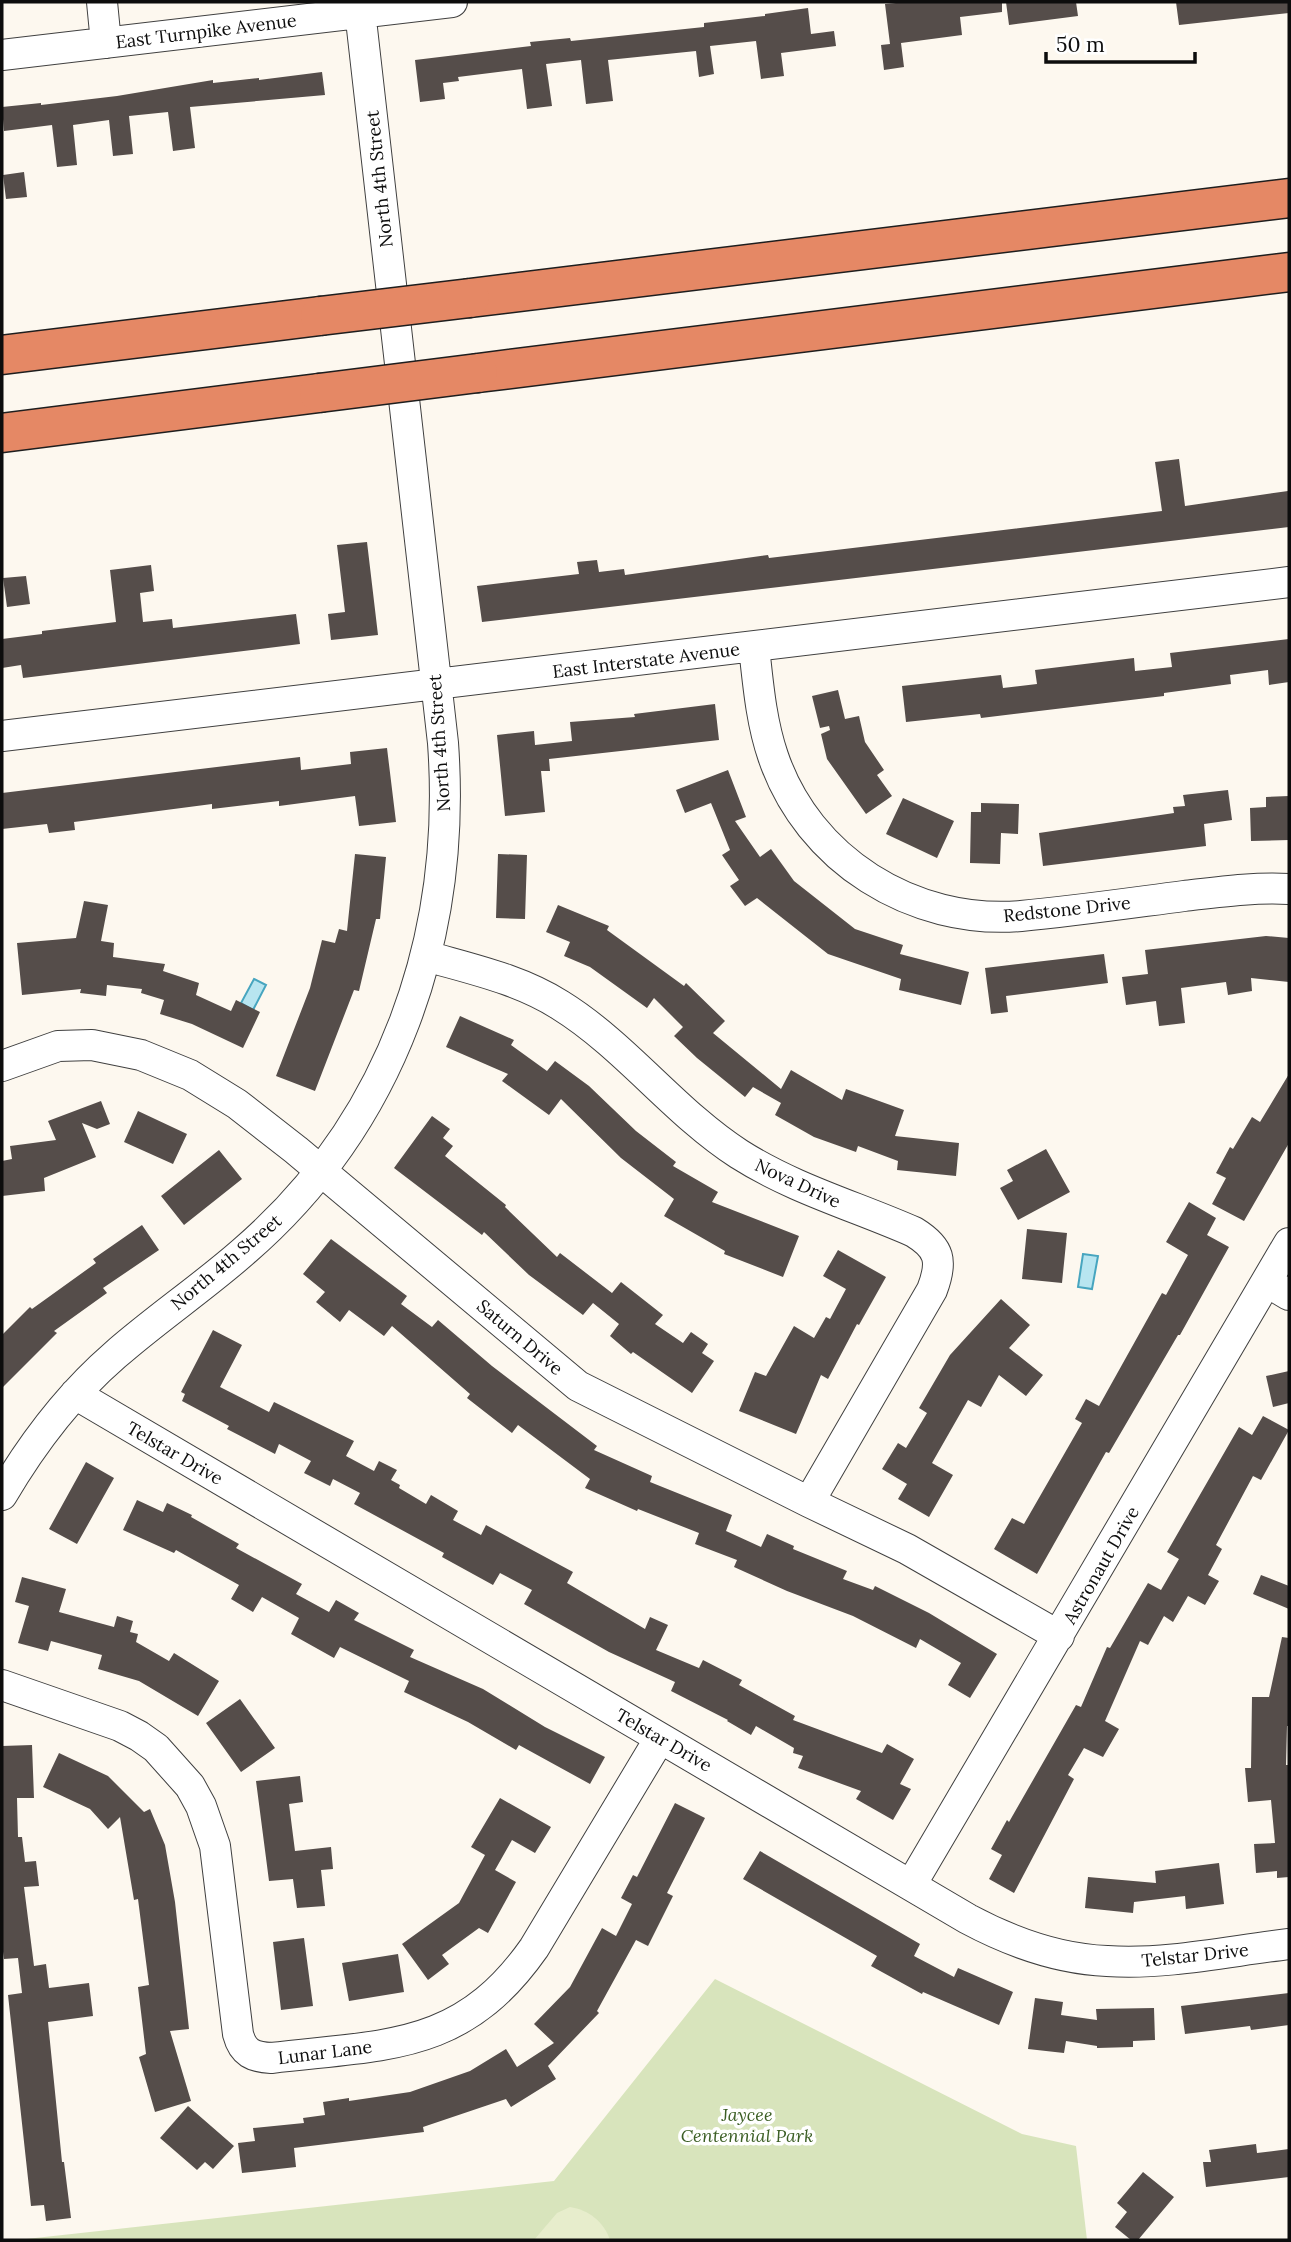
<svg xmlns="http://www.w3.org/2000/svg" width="1291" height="2242" font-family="Lora,serif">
<rect width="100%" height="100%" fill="#fdf8ef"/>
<path fill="#d8e4bc" d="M 715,1979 L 1022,2134 L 1076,2146 L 1087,2240 L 17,2240 L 554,2181 Z"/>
<path fill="#e7edcc" d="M 570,2207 C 589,2210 604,2222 610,2240 L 534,2240 L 557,2213 Z"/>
<path fill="#b8e5f0" stroke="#47a5bf" stroke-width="2" d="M 254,979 L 266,985 L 253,1010 L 241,1003 Z
M 1083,1254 L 1098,1256 L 1092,1289 L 1078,1287 Z"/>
<path fill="#554d4a" d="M 907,2 L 1002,2 L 1002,12 L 960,17 L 962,35 L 901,43 L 904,67 L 884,70 L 881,45 L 890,44 L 885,4 Z
M 1006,2 L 1076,2 L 1078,16 L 1009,25 Z
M 1176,2 L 1289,2 L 1289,13 L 1179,25 Z
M 808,8 L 811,34 L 834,31 L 836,46 L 781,53 L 784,76 L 761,79 L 756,41 L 710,46 L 714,74 L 699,77 L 696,51 L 608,60 L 613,101 L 586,104 L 581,60 L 546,64 L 552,106 L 527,109 L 522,69 L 458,77 L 459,81 L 443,83 L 445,99 L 420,102 L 415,60 L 531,46 L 530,42 L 570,38 L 571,41 L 704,27 L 704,23 L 765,16 L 765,14 Z
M 322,72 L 325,95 L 190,107 L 195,148 L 173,151 L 168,112 L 129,116 L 133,154 L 113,156 L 109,120 L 73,125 L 77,165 L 57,167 L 52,125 L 4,131 L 2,107 L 41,103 L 41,105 L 117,96 L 213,80 L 213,83 L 259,78 L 259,80 Z
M 24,172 L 27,197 L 6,199 L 3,175 Z
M 1179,459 L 1185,506 L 1288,491 L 1289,527 L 482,622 L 477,586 L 579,574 L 577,562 L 597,560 L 599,572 L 624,569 L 625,575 L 768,555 L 769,558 L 1162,511 L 1155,462 Z
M 367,542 L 378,635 L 331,640 L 328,614 L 345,612 L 337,545 Z
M 151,565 L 154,591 L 140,593 L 143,622 L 172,619 L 173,628 L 296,614 L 300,644 L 23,678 L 21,665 L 2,668 L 2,639 L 42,634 L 42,631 L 116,622 L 110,570 Z
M 26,576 L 30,604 L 7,607 L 3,578 Z
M 1289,639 L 1289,682 L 1269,685 L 1268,670 L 1230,675 L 1231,684 L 1164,693 L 1164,696 L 981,718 L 980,714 L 906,722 L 902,686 L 1001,675 L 1003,688 L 1037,684 L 1035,670 L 1134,658 L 1135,671 L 1172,667 L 1170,653 Z
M 838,690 L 845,719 L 859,716 L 865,742 L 884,770 L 877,775 L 892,796 L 866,814 L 827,759 L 821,734 L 830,730 L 829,726 L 820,728 L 812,696 Z
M 715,704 L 719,740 L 549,759 L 550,771 L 541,771 L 545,812 L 505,816 L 497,735 L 534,731 L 535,745 L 572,741 L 570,722 L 635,717 L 634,714 Z
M 387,748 L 396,822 L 359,826 L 355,796 L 279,806 L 279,801 L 212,809 L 212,804 L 74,822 L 75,830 L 49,833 L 47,824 L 2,829 L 2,793 L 300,757 L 301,770 L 351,764 L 350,752 Z
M 728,770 L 746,817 L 735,821 L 760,857 L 771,849 L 794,881 L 855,929 L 903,945 L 900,954 L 969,972 L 961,1005 L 899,990 L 901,979 L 828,954 L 757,898 L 745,906 L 730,886 L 739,880 L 722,855 L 730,850 L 711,803 L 685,813 L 676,790 Z
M 1228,790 L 1232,820 L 1204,824 L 1206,846 L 1043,866 L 1039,833 L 1174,813 L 1173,807 L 1185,806 L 1183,795 Z
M 1289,796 L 1289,840 L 1251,841 L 1250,808 L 1266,807 L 1266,797 Z
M 903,798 L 954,821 L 937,858 L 886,834 Z
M 981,803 L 1019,804 L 1018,834 L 1001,833 L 1000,864 L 970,863 L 971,812 L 981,812 Z
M 355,854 L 386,857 L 380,919 L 376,919 L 359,991 L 354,990 L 315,1091 L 276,1076 L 310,988 L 322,940 L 335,943 L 339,929 L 347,931 Z
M 498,854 L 527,855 L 525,919 L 496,918 Z
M 84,901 L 108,905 L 101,941 L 114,943 L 113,957 L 165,964 L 163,971 L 199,983 L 196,995 L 231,1011 L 236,1000 L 260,1012 L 243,1048 L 192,1024 L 160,1014 L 164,1000 L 141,993 L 142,989 L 107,985 L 106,996 L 80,993 L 81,989 L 22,995 L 17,943 L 76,938 Z
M 558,905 L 609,926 L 607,930 L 684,986 L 686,983 L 725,1021 L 713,1033 L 781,1089 L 791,1070 L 842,1100 L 846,1089 L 904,1110 L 895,1136 L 959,1143 L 956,1176 L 897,1170 L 898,1161 L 858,1146 L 856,1152 L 814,1137 L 775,1115 L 781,1103 L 753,1087 L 745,1097 L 697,1058 L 674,1036 L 683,1027 L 654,998 L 647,1008 L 590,967 L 564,956 L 570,942 L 546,932 Z
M 1266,936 L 1289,938 L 1289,982 L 1251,978 L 1252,991 L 1228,995 L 1226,982 L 1181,988 L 1185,1023 L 1159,1026 L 1156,1001 L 1126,1005 L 1122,977 L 1148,974 L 1145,950 Z
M 1104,954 L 1108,983 L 1006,996 L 1008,1012 L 991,1014 L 985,968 Z
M 460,1016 L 514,1040 L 511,1045 L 547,1071 L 555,1061 L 589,1086 L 636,1131 L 676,1162 L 673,1166 L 718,1192 L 712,1202 L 799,1236 L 783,1277 L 724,1254 L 725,1251 L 664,1216 L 674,1199 L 621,1158 L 561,1099 L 549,1115 L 502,1081 L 508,1074 L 446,1047 Z
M 1289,1074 L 1289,1143 L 1244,1221 L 1212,1204 L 1226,1178 L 1216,1173 L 1230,1147 L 1233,1149 L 1252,1117 L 1260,1122 Z
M 101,1101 L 110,1124 L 97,1129 L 82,1123 L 96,1157 L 44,1178 L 45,1191 L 2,1196 L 2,1161 L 12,1159 L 10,1146 L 56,1140 L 48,1121 Z
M 138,1111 L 187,1134 L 173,1164 L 124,1142 Z
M 432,1116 L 450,1129 L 443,1138 L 453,1146 L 445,1156 L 506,1205 L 505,1207 L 557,1257 L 560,1253 L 612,1293 L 621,1282 L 663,1315 L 655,1324 L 683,1343 L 691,1332 L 708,1344 L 702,1353 L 714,1361 L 692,1393 L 633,1352 L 631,1354 L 610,1336 L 619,1324 L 593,1303 L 583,1315 L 529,1275 L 484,1232 L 482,1235 L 394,1168 Z
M 1046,1149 L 1070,1192 L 1018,1220 L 1000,1188 L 1013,1181 L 1007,1170 Z
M 219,1150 L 242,1179 L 184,1225 L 161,1196 Z
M 1189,1202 L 1216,1218 L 1207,1235 L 1229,1247 L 1180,1335 L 1178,1335 L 1109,1453 L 1106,1452 L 1037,1574 L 994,1549 L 1012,1518 L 1024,1524 L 1082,1423 L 1075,1419 L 1086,1399 L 1099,1406 L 1162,1293 L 1166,1295 L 1188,1255 L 1166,1242 Z
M 142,1225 L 159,1250 L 103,1288 L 107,1293 L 54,1331 L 57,1333 L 2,1388 L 2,1335 L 30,1307 L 32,1309 L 96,1263 L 93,1259 Z
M 1027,1229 L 1067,1233 L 1062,1283 L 1022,1279 Z
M 331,1239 L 407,1296 L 401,1304 L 432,1327 L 438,1320 L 492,1366 L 597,1446 L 594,1450 L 652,1476 L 650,1482 L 732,1515 L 726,1531 L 761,1547 L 767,1534 L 794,1546 L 793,1549 L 847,1571 L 843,1579 L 873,1590 L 875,1586 L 929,1613 L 997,1654 L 970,1698 L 948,1685 L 961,1663 L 920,1639 L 916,1648 L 853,1616 L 787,1591 L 734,1567 L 737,1560 L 695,1544 L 699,1533 L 638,1509 L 637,1511 L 585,1488 L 590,1479 L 518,1425 L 512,1433 L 467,1398 L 470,1394 L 392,1326 L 384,1336 L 349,1310 L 340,1322 L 316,1302 L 325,1292 L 303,1274 Z
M 838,1250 L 886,1277 L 859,1325 L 857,1324 L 828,1379 L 821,1375 L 796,1434 L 739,1411 L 755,1372 L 766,1376 L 794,1326 L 814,1338 L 826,1317 L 830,1319 L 846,1289 L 823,1276 Z
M 1001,1299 L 1030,1325 L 1009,1348 L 1043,1375 L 1026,1396 L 999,1375 L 981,1407 L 968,1400 L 932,1463 L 953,1475 L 929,1517 L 898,1499 L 907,1484 L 882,1469 L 898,1443 L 906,1448 L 927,1413 L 919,1408 L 950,1355 Z
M 213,1330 L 242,1345 L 220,1387 L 269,1412 L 274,1402 L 354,1441 L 346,1456 L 374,1471 L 379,1461 L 397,1470 L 391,1480 L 400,1485 L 399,1488 L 426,1504 L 431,1495 L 458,1511 L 453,1520 L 481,1535 L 486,1525 L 573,1572 L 567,1583 L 645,1629 L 650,1617 L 668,1625 L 656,1650 L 699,1668 L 703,1660 L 742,1680 L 739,1685 L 795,1716 L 793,1720 L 882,1753 L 887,1744 L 914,1759 L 900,1784 L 911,1789 L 893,1820 L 856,1799 L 861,1791 L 798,1768 L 803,1756 L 793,1753 L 794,1748 L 756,1726 L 751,1735 L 727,1721 L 728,1720 L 671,1691 L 675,1682 L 609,1652 L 524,1604 L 532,1590 L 500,1573 L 493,1585 L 442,1557 L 444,1553 L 354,1504 L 360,1493 L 333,1479 L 330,1486 L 304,1473 L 311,1461 L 279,1444 L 275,1454 L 227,1429 L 229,1426 L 182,1401 L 185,1394 L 181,1392 Z
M 1289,1371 L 1289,1403 L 1273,1407 L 1266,1376 Z
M 1263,1416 L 1289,1430 L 1261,1480 L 1253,1476 L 1216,1545 L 1222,1549 L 1208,1575 L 1219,1581 L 1205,1605 L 1188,1596 L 1173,1622 L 1164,1616 L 1148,1645 L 1140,1641 L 1105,1721 L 1119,1729 L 1103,1757 L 1084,1748 L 1068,1775 L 1074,1779 L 1014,1893 L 989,1879 L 1002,1855 L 991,1849 L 1007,1820 L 1009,1822 L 1076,1705 L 1081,1707 L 1107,1647 L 1110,1648 L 1148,1583 L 1161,1590 L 1179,1559 L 1167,1552 L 1239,1427 L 1252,1435 Z
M 86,1462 L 114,1478 L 77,1544 L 49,1529 Z
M 137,1500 L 163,1512 L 167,1503 L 192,1515 L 191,1517 L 239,1544 L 236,1548 L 302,1584 L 296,1594 L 329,1612 L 336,1600 L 359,1613 L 354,1620 L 414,1650 L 410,1657 L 483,1689 L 545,1727 L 605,1757 L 590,1784 L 519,1745 L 516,1750 L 468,1722 L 404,1692 L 409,1681 L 340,1647 L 334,1658 L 291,1634 L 299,1618 L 262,1597 L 253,1612 L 231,1599 L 239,1585 L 176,1550 L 174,1553 L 123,1530 Z
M 1261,1575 L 1289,1586 L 1289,1609 L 1253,1594 Z
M 22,1577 L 66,1589 L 59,1612 L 114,1627 L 117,1616 L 133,1621 L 130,1632 L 138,1634 L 136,1642 L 169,1661 L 174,1653 L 219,1681 L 198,1716 L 139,1681 L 98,1669 L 102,1655 L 51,1641 L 48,1651 L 18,1643 L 29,1606 L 15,1602 Z
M 1282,1637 L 1289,1638 L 1289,1726 L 1287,1726 L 1286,1765 L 1289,1765 L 1289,1877 L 1277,1878 L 1277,1871 L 1256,1873 L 1254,1844 L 1275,1843 L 1271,1800 L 1248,1802 L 1245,1768 L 1251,1768 L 1252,1697 L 1269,1697 Z
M 240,1699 L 275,1748 L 241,1772 L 206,1723 Z
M 32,1745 L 34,1798 L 17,1798 L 18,1837 L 22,1837 L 25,1862 L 36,1861 L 39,1886 L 24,1887 L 34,1966 L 46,1964 L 49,1988 L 89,1983 L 93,2016 L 48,2022 L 62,2162 L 64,2162 L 71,2218 L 46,2221 L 44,2205 L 31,2206 L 8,1995 L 22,1993 L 18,1958 L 4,1959 L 2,1944 L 2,1746 Z
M 59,1753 L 108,1776 L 144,1812 L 150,1809 L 165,1845 L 175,1902 L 189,2029 L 170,2031 L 191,2101 L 155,2112 L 139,2057 L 146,2054 L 138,1987 L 149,1985 L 138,1899 L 134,1900 L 120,1817 L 108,1829 L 90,1809 L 43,1787 Z
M 300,1776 L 303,1802 L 289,1804 L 295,1851 L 331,1847 L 333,1869 L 321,1870 L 325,1906 L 297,1908 L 293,1879 L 269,1881 L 256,1781 Z
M 500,1798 L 551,1827 L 535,1853 L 512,1840 L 495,1870 L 516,1882 L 488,1933 L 479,1928 L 442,1955 L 449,1964 L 428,1980 L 402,1944 L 459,1903 L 485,1855 L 471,1847 Z
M 675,1803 L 705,1818 L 667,1893 L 673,1896 L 648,1946 L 636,1940 L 597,2011 L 599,2013 L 548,2066 L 556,2079 L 511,2107 L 506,2099 L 423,2127 L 424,2132 L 294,2148 L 296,2167 L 242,2173 L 238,2143 L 255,2141 L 253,2128 L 304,2123 L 303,2118 L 325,2115 L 323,2102 L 349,2098 L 349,2101 L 410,2092 L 470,2071 L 506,2049 L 517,2067 L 554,2043 L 534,2024 L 570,1987 L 602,1928 L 616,1936 L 632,1904 L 621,1898 L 633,1875 L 637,1877 Z
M 760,1851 L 920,1944 L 914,1956 L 954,1977 L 958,1968 L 1013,1992 L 999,2025 L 923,1992 L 922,1994 L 871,1966 L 877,1956 L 743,1879 Z
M 1219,1863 L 1224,1904 L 1186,1909 L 1185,1896 L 1134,1902 L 1133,1913 L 1085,1908 L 1088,1877 L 1156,1883 L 1155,1871 Z
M 304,1938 L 313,2006 L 281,2010 L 273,1942 Z
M 398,1954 L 404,1992 L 349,2001 L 342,1963 Z
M 1289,1993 L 1289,2025 L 1251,2030 L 1250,2026 L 1185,2034 L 1181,2006 Z
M 1035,1998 L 1063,2002 L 1061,2015 L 1097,2020 L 1096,2009 L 1154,2008 L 1155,2040 L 1133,2041 L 1133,2047 L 1097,2048 L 1097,2046 L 1066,2041 L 1064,2053 L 1028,2049 Z
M 188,2106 L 234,2146 L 213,2169 L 205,2162 L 197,2170 L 160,2138 Z
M 1256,2144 L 1257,2153 L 1289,2149 L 1289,2177 L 1206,2187 L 1203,2162 L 1211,2162 L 1209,2150 Z
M 1143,2172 L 1174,2197 L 1138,2240 L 1131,2240 L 1115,2227 L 1127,2212 L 1117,2203 Z"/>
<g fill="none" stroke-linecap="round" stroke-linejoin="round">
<defs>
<path id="minor" d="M 102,2 L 106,43
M 2,55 L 452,2
M 754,647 C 758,683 761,721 773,756 C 808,860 913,925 1021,916 C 1075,911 1130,903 1184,896 C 1219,892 1254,887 1289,889
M 2,736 L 1289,582
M 426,956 C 471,969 519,979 560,1005 C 626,1046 674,1112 739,1154 C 794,1189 855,1206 914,1232 C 940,1248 943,1261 932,1290 L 809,1502
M 2,1066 L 58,1046 L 92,1045 L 141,1055 L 190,1075 L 237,1104 L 296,1150 L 578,1386 L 809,1502 L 907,1549 L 1059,1636
M 1267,1282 L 1289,1295
M 75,1394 L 968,1919 C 1011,1942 1057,1959 1107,1961 C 1167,1965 1229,1951 1289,1944
M 2,1495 C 32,1444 70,1394 115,1355 C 156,1319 202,1288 243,1252 C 393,1123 457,937 443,743 L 359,2
M 2,1685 L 120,1726 L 139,1736 L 156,1748 L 190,1786 L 201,1806 L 215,1846 L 238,2034 C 243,2053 253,2057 271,2058 C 385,2044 461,2052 534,1948 L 660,1738
M 911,1885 L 1289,1243"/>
<path id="highway" d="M 470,298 L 1289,198
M 2,355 L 320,316
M 478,373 L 1289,272
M 2,433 L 319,393"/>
</defs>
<use href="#minor" stroke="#404040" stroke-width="32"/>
<use href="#highway" stroke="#1e1e1e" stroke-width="41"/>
<use href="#minor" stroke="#fff" stroke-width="30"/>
<use href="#highway" stroke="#e58865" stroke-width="38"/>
<defs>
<path id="highway-bridge" d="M 320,316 L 470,298
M 319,393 L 478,373"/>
</defs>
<use href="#highway-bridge" stroke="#1e1e1e" stroke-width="41" stroke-linecap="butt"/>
<use href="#highway-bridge" stroke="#e58865" stroke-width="38"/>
</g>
<g text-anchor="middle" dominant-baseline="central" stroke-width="7" stroke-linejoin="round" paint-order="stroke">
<g font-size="18" fill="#0d0d0d" stroke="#fff">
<text transform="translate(206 31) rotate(-7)">East Turnpike Avenue</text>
<text transform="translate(379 179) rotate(-96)">North 4th Street</text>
<text transform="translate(646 660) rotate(-7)">East Interstate Avenue</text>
<text transform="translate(439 743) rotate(-94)">North 4th Street</text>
<text transform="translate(1067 909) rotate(-6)">Redstone Drive</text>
<text transform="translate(798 1183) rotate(25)">Nova Drive</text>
<text transform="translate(226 1262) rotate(-40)">North 4th Street</text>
<text transform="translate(520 1337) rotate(40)">Saturn Drive</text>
<text transform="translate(175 1453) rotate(30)">Telstar Drive</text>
<text transform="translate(1101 1565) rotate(-60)">Astronaut Drive</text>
<text transform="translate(664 1740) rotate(30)">Telstar Drive</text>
<text transform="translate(1195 1955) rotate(-6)">Telstar Drive</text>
<text transform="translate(325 2052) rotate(-7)">Lunar Lane</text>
</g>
<g font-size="18" font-style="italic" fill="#3b5e24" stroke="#fff">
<text x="747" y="2114">Jaycee<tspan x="747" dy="21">Centennial Park</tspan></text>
</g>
</g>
<rect width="1291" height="2242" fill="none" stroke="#0d0d0d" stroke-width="7"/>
<path d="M1046 52v10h149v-10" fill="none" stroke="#0d0d0d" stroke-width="3.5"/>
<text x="1056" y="52" font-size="21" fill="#0d0d0d" stroke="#ffffff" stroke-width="5" paint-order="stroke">50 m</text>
</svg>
